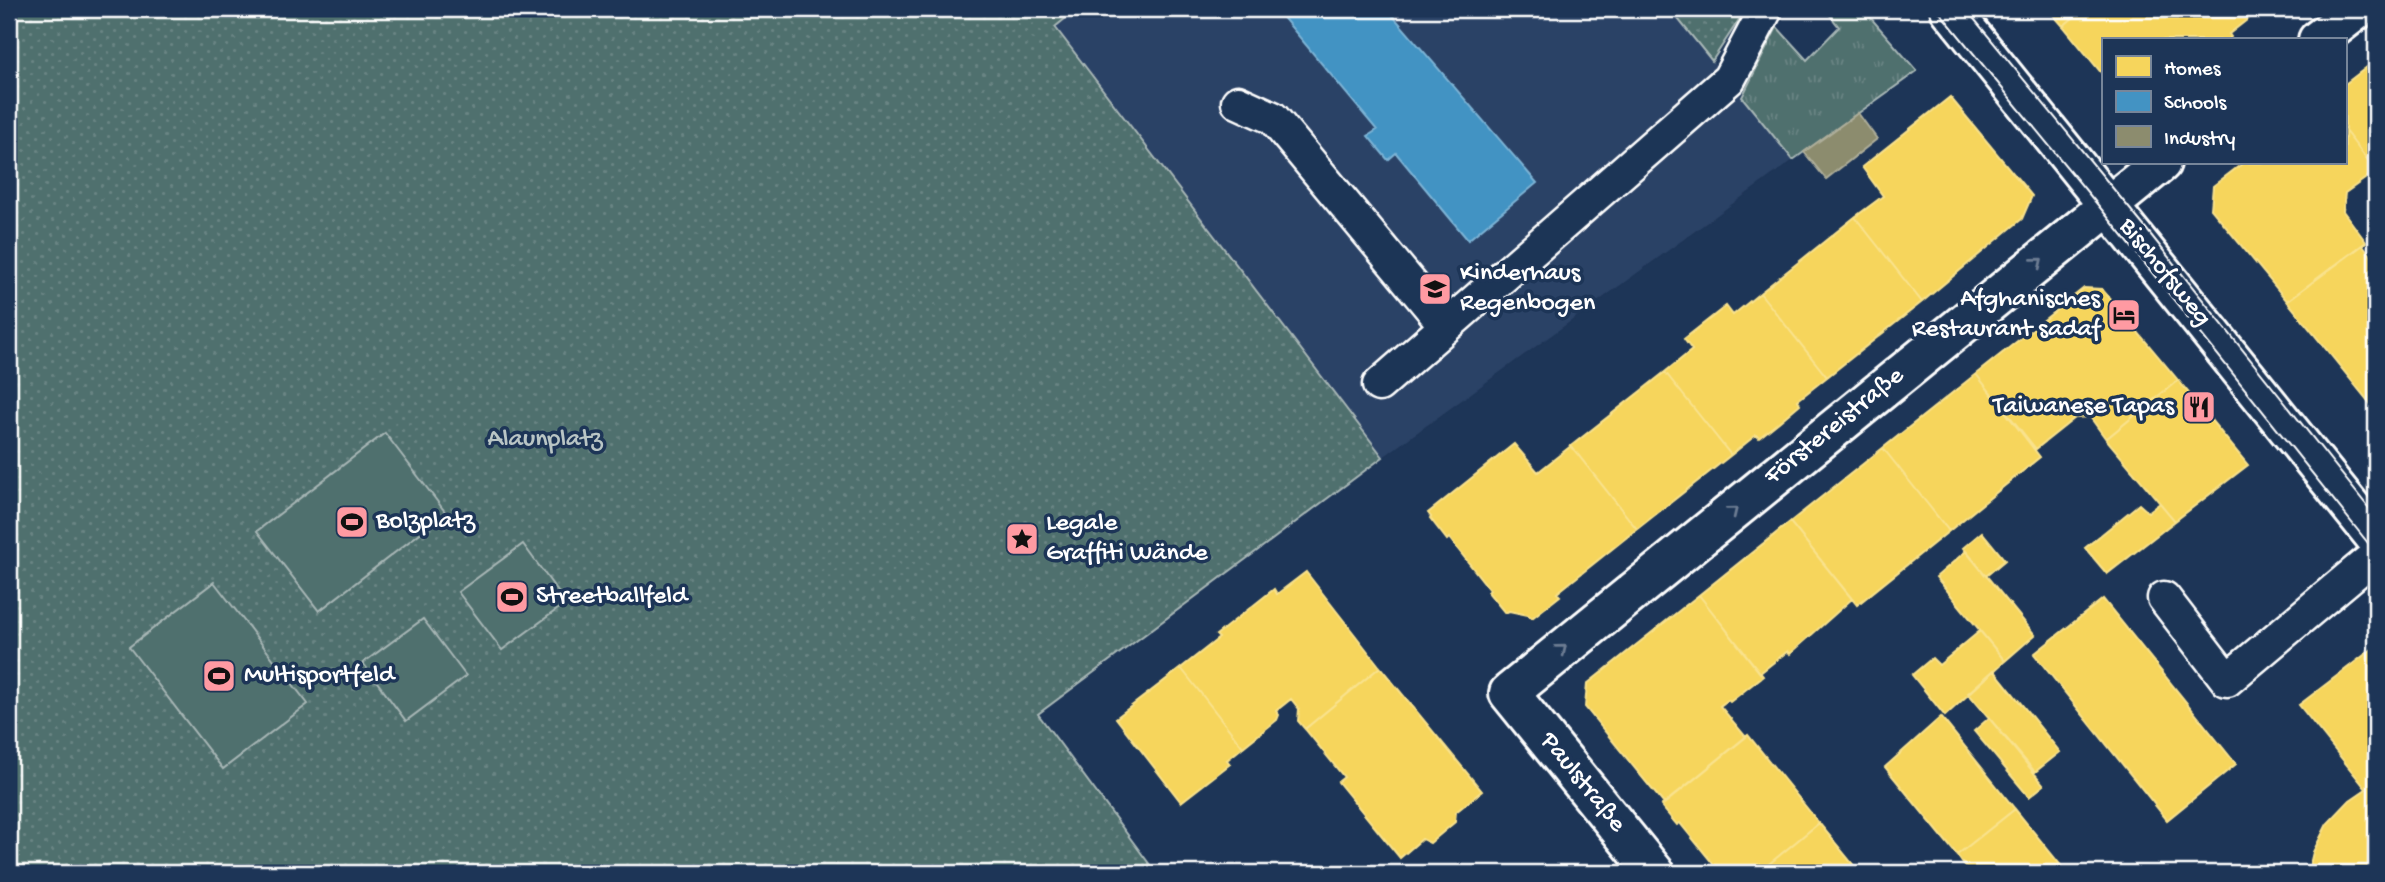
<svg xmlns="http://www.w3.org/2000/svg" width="2385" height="882" font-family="'Gochi Hand',sans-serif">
<defs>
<pattern id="grass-tufts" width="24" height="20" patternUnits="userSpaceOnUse" patternTransform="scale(1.75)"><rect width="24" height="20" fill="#506f6e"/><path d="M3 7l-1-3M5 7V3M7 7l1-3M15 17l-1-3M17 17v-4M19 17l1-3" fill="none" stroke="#6a8584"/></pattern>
<pattern id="park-dots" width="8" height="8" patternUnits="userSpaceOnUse" patternTransform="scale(1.75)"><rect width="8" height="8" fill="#506f6e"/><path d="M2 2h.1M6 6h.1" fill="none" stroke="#6a8584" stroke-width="1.8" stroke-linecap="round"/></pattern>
</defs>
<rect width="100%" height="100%" fill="#1d3557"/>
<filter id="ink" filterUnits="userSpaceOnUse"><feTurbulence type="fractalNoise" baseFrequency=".0143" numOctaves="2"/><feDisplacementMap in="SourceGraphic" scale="14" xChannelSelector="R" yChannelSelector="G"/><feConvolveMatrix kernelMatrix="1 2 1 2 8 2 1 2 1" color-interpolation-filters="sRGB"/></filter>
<g filter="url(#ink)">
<path fill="#2c4266" d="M 1077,9 L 1670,9 L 1793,160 L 1383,457 L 1055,27 Z"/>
<path fill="url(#grass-tufts)" stroke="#a8b7b6" stroke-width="2" d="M 1825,9 L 1863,9 L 1917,71 L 1793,160 L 1742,97 L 1777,27 L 1807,60 L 1839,27 Z"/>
<path fill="url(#park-dots)" stroke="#a8b7b6" stroke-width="2" d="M 9,9 L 1077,9 L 1055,27 L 1383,457 L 1038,714 L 1156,873 L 9,873 Z
M 1670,9 L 1746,9 L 1712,61 Z"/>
<path fill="#506f6e" stroke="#a8b7b6" stroke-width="2" d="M 385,433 L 446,513 L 319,611 L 257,531 Z
M 523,544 L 566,603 L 502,650 L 458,592 Z
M 214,582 L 308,704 L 223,769 L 129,647 Z
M 423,619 L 466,676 L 406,721 L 363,663 Z"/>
<path fill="#f6d55c" stroke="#f9e28d" stroke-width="2" d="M 2048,9 L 2084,9 L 2063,26 Z
M 2084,9 L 2261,9 L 2229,34 L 2231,37 L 2227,40 L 2103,40 L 2103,75 L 2063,26 Z
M 2376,60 L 2376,171 L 2345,131 L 2345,84 Z
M 1950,97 L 2032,196 L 2022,219 L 1922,302 L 1855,217 L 1883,196 L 1862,167 Z
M 2345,131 L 2376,171 L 2345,193 L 2343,211 L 2366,242 L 2287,301 L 2211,209 L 2213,186 L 2243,163 L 2345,163 Z
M 1855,217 L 1922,302 L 1827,377 L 1760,293 Z
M 2363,245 L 2376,262 L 2376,411 L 2287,301 Z
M 2084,288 L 2102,289 L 2178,380 L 2106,439 L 2090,417 L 2075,418 L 2036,449 L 1976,374 Z
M 1760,293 L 1827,377 L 1798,400 L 1800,404 L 1780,421 L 1759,438 L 1756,435 L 1731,455 L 1665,372 L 1692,350 L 1684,339 L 1726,306 L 1733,315 Z
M 1665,372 L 1731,455 L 1637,529 L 1571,446 Z
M 1976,374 L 2040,457 L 1949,531 L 1883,448 Z
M 2178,380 L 2248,465 L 2175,521 L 2106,439 Z
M 1514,444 L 1538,472 L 1571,446 L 1637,529 L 1557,593 L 1560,596 L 1532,618 L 1528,615 L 1509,611 L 1505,613 L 1488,592 L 1490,590 L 1449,538 L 1447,540 L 1430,518 L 1431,517 L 1428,513 Z
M 1883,448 L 1949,531 L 1857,605 L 1790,522 Z
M 2160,503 L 2175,521 L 2107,574 L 2085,548 L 2139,504 L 2148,512 Z
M 1790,522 L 1852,599 L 1790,654 L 1788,651 L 1760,673 L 1699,595 Z
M 1982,532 L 2005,560 L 1986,576 L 1963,548 Z
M 1966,551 L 2035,635 L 2005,661 L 1936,577 Z
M 1306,572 L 1380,667 L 1305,729 L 1298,721 L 1299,709 L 1291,699 L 1276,711 L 1279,715 L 1277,720 L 1243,747 L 1181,668 L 1219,638 L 1216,635 L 1274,589 L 1277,594 Z
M 1699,595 L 1763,676 L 1730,702 L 1728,700 L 1720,706 L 1746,737 L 1664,804 L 1585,707 L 1587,684 Z
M 2103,599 L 2236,764 L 2167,820 L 2034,654 Z
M 1980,631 L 2005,661 L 1945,716 L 1912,675 L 1932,658 L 1939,665 Z
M 2376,646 L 2376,873 L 2308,873 L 2313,852 L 2327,824 L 2350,800 L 2366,789 L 2299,705 Z
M 1380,667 L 1482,791 L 1456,812 L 1455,822 L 1430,843 L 1422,839 L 1400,858 L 1338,782 L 1344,777 L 1305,729 Z
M 1181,668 L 1243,747 L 1227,760 L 1230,764 L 1181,802 L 1116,718 Z
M 1994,670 L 2060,752 L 2035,772 L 1968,693 Z
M 1941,717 L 2015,809 L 1957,855 L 1885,767 Z
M 1989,718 L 2044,785 L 2029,797 L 1974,731 Z
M 1748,735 L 1819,823 L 1758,873 L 1717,873 L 1719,871 L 1680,823 L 1677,825 L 1661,806 Z
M 2015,809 L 2067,873 L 1971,873 L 1963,864 L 1957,855 Z
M 1819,823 L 1860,873 L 1758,873 Z"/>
<path fill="#4393c3" stroke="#7bb3d5" stroke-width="2" d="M 1276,9 L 1387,9 L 1537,183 L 1468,240 L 1396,153 L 1388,160 L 1368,136 L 1377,130 Z"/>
<path fill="#8c8c6e" stroke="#aeae9a" stroke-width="2" d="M 1858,113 L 1877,139 L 1826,179 L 1804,152 Z"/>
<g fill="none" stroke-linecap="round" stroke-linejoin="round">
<defs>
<path id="service" d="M 1238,102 L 1273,118 L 1446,326
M 1379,385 L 1729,79 L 1766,9
M 2164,598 L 2227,680 L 2376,555"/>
<path id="minor" d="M 2318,40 L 2358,9
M 1655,873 L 1509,693 L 2161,163"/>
<path id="tertiary" d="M 1950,9 L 2376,538"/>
</defs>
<use href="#service" stroke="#fff" stroke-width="37"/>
<use href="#minor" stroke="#fff" stroke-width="44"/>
<use href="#tertiary" stroke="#fff" stroke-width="44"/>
<use href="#service" stroke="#1d3557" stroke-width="32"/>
<use href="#minor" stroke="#1d3557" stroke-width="38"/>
<use href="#tertiary" stroke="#1d3557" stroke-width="38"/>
<path stroke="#fff" stroke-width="2" d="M 1937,9 L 2102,210 L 2376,553
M 1966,9 L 2143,225 L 2376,517"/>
</g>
<defs><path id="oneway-chevron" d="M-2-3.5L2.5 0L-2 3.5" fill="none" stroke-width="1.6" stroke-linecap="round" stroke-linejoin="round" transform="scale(1.75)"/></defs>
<g stroke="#6c7c92">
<use href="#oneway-chevron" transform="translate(2038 262) rotate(-39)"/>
<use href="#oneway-chevron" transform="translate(1733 511) rotate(-39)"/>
<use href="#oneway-chevron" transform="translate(1562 649) rotate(-39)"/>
</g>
</g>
<defs>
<symbol id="school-square" viewBox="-11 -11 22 22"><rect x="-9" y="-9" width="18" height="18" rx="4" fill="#ff9aa2" stroke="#1d3557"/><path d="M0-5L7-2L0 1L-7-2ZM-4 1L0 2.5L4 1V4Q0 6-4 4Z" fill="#111"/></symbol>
<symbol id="hotel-square" viewBox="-11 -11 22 22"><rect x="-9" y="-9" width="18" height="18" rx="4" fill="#ff9aa2" stroke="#1d3557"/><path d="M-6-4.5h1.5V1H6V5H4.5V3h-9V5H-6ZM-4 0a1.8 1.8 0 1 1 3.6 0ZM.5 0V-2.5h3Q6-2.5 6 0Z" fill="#111"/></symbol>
<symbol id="restaurant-square" viewBox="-11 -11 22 22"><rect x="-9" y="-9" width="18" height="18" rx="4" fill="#ff9aa2" stroke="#1d3557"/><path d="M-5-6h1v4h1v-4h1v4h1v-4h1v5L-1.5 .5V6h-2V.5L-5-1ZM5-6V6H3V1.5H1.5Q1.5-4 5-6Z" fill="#111"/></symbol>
<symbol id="stadium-square" viewBox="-11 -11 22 22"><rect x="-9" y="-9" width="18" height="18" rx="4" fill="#ff9aa2" stroke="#1d3557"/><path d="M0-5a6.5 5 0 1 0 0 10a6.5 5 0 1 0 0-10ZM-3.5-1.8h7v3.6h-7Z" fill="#111"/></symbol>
<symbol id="sight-square" viewBox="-11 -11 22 22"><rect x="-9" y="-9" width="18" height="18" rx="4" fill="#ff9aa2" stroke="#1d3557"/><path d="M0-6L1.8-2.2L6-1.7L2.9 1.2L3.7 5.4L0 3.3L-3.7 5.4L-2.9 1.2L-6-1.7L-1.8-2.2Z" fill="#111"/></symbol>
</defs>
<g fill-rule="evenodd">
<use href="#school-square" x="1416" y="270" width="38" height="38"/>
<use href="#hotel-square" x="2105" y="296" width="38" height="38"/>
<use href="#restaurant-square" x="2180" y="388" width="38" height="38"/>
<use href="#stadium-square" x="333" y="503" width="38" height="38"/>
<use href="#sight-square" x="1003" y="520" width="38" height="38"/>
<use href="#stadium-square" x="493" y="578" width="38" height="38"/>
<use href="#stadium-square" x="200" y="657" width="38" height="38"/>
</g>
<g text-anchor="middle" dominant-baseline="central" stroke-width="7" stroke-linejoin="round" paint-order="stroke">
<g font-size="26" fill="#fff" stroke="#1d3557">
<text transform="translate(2164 273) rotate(51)">Bischofsweg</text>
<text transform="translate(1835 427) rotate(-39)">Förstereistraße</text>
<text transform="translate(1582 783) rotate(51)">Paulstraße</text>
</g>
<g font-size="26" fill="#fff" stroke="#1d3557" text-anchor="start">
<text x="1460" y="274">Kinderhaus<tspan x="1460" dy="30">Regenbogen</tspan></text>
<text x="2100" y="300" text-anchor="end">Afghanisches<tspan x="2100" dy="30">Restaurant sadaf</tspan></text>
<text x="2174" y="407" text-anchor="end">Taiwanese Tapas</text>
<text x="376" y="522">Bolzplatz</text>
<text x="1046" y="524">Legale<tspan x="1046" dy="30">Graffiti Wände</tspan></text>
<text x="536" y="597">Streetballfeld</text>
<text x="244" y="676">Multisportfeld</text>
</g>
<g font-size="26" fill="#b9c5c5" stroke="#1d3557">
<text x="545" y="440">Alaunplatz</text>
</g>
</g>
<rect width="2385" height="882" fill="none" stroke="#1d3557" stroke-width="35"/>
<rect x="18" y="18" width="2350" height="847" fill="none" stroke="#fff" stroke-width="2.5" filter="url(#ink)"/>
<rect x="2102" y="38" width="245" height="126" fill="#1d3557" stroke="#77869a" stroke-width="2"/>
<rect x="2116" y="56" width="35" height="21" fill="#f6d55c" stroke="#77869a" stroke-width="2"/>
<text x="2164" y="74" font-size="21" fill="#ffffff">Homes</text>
<rect x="2116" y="91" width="35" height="21" fill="#4393c3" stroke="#77869a" stroke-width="2"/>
<text x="2164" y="108" font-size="21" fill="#ffffff">Schools</text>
<rect x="2116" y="126" width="35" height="21" fill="#8c8c6e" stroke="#77869a" stroke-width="2"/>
<text x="2164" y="144" font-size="21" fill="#ffffff">Industry</text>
</svg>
